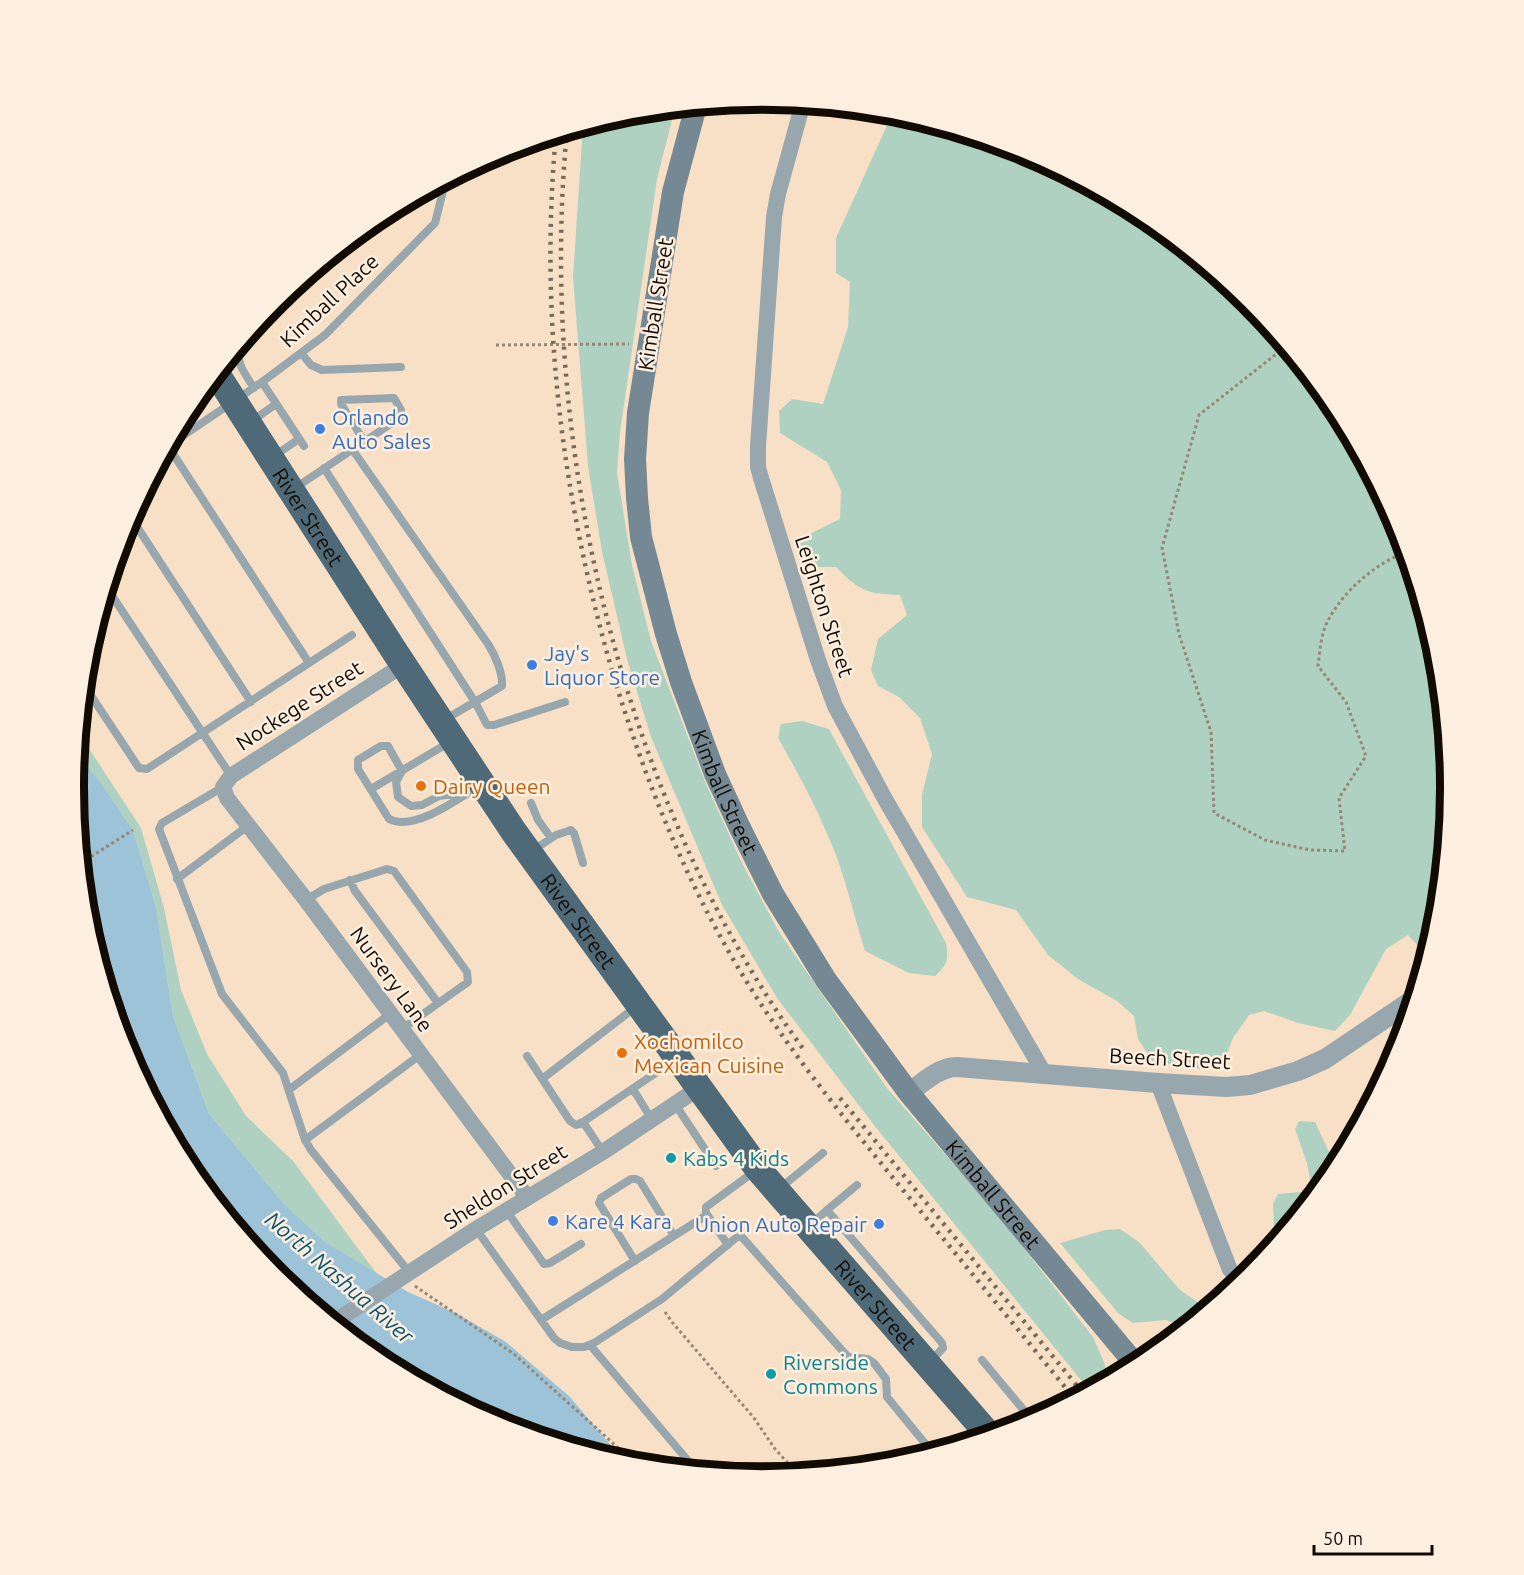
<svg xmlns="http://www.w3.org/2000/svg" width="1524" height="1575" font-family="Ubuntu,sans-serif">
<rect width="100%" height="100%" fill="#f7e0c6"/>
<path fill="#afd1c1" d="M 675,108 L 657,179 L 620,432 L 617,473 L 632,565 L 651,641 L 706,784 L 743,865 L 779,932 L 887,1088 L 999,1216 L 1093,1337 L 1104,1362 L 1108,1380 L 1089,1390 L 874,1125 L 777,998 L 722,905 L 651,737 L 627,659 L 602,552 L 588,466 L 573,277 L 583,126 L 628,112 Z
M 893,112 L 1026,152 L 1145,215 L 1249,301 L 1335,405 L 1398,524 L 1437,654 L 1450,788 L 1437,922 L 1427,956 L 1408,935 L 1386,949 L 1350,1015 L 1335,1031 L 1298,1023 L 1264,1011 L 1249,1015 L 1233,1038 L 1223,1064 L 1203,1069 L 1153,1062 L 1138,1039 L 1134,1016 L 1117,1001 L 1078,979 L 1048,955 L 1016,910 L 967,897 L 922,827 L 922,795 L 932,754 L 920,718 L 899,697 L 878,686 L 871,670 L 878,639 L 907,615 L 900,595 C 866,594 860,591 836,567 L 801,567 L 797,545 L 810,534 L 840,519 L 841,490 L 827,462 L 780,433 L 779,411 L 792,399 L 823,404 L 848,327 L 850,282 L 836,273 L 836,238 Z
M 802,721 L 829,729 L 946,943 C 949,959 947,965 935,976 L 909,973 L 865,951 C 855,920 848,888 837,858 C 821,816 800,776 778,738 L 781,724 Z
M 78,737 L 82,738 L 141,828 L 164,908 L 181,990 L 207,1054 L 246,1116 L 293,1161 L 377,1274 L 325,1242 L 285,1205 L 209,1114 L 173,1016 L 156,907 L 133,830 L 101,783 L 77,754 Z
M 1299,1121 L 1315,1122 L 1336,1167 L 1275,1243 L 1273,1204 L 1278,1194 L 1301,1192 L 1311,1184 L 1307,1163 L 1295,1129 Z
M 1120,1229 L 1139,1242 L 1180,1290 L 1199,1303 L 1245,1270 L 1255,1267 L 1249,1275 L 1184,1327 L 1166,1320 L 1133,1323 L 1118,1313 L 1060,1243 L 1105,1230 Z"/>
<path fill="#9cc3d7" d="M 77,754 L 101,783 L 133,830 L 156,907 L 173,1016 L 209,1114 L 285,1205 L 325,1242 L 408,1292 L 456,1313 L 506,1342 L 570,1397 L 625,1462 L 498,1423 L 379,1360 L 354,1339 L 341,1318 L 309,1296 L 211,1196 L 189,1170 L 126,1051 L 87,921 L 74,787 Z"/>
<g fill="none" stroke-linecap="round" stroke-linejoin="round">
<path stroke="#978775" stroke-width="3" stroke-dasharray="3 3" stroke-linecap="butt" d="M 496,345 L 629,344
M 1280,351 L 1199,415 L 1162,548 L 1179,634 L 1211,732 L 1214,813 L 1265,840 L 1310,850 L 1345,851 L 1339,798 L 1366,756 L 1346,702 L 1318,666 C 1320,650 1321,631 1330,617 C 1345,590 1377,562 1407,552
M 81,863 L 133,830
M 415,1286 L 514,1354 L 635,1463
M 665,1312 L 672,1322 L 754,1418 L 775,1449 L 797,1473"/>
<path stroke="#98a7ae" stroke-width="8" d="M 239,345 C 235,362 245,374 254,388
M 302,354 L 311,365 L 322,370 L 401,367
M 262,382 L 304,446
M 252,421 L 276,404
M 168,446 L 262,382 L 325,335 L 435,223 L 446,179
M 168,446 L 309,663
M 352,449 L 488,644 C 495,655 503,673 502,686 L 444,720
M 274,456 L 299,439
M 324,468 L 475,702 L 487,725 L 494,725 L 565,702
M 295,488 L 401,417 L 401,410 L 394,398 L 341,400 L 341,404 L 364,441
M 130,516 L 251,702
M 107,588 L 231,776
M 84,685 L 139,768 L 147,769 L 352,635
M 223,787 L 162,823 L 159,829 L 222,994 L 283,1073 L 305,1140 L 311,1150 L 409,1272
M 371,789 L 450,742
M 468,792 L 439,796 L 422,805 L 411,806 L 398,797 L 396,782 L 402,771 L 388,746 L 381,746 L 358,760 L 358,769 L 389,819 C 414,832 458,799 479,786
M 531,803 L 538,820 L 551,838
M 532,851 L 556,835 L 571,830 L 574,833 L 583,863
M 177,879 L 249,825
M 350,880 L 355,891 L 438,1003
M 306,900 L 324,889 L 387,869 L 394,871 L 467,972 L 468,982 L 402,1029
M 527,1056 L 570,1121 L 576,1125 L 583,1122
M 542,1079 L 637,1006
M 290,1089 L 390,1014
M 633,1089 L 652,1120
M 675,1104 L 716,1166
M 305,1140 L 420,1055
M 603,1152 L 583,1122 L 675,1060
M 779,1189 L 823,1153
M 506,1210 L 544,1264 L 550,1263 L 581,1244
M 827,1210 L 857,1185
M 812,1224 L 827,1210 L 942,1343 L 943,1348 L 930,1362
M 476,1229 L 554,1338 L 560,1343 L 572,1347 L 584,1347 L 594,1343 L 662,1299 L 737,1237 L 741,1236 L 848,1357 L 868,1359 L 874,1363 L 886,1379 L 887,1397 L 932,1452
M 728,1245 L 706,1213 L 706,1207 L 755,1171
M 635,1261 L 599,1203 L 601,1198 L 631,1179 L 636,1179 L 640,1181 L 674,1236
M 541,1320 L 707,1215
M 590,1345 L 695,1469
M 982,1360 L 1032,1420"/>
<path stroke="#98a7ae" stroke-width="16" d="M 803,103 L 778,194 L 774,217 L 758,446 L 758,467 L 761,478 L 818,660 L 835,706 L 885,799 L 1044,1073
M 403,665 L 231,776 L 223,787 L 227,798 L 306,900 L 527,1197
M 1158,1083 L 1230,1270
M 334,1322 L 476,1229 L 603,1152 L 699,1088"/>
<path stroke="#98a7ae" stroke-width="20" d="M 909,1093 C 923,1082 939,1067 957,1067 L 1158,1083 L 1226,1087 L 1250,1085 L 1298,1071 L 1325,1059 L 1414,999"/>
<path stroke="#748993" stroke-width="22" id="s1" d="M 696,106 L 673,192 L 638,413 L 635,459 L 637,498 L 641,537 L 666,634 L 681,682 L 715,774 L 739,826 L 773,894 L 826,980 L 909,1093 L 1136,1365"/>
<path stroke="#4e6a78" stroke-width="27" id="s2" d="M 216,373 L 395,652 L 514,832 L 758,1169 L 989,1435"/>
<path stroke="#776959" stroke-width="4.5" stroke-dasharray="3 6" stroke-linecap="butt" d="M 567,131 C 537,438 620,799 804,1050
M 556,134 C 539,317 562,498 613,674 C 645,780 687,885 745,979 C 790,1052 844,1118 898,1184 C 957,1255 1015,1326 1074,1398
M 840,1098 L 1083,1393"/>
</g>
<g fill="#3f7fe0" stroke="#fdefe0" stroke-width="2">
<circle cx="320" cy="429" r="6"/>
<circle cx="532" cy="665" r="6"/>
<circle cx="553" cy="1221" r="6"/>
<circle cx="879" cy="1224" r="6"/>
</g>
<g fill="#e8710a" stroke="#fdefe0" stroke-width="2">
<circle cx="421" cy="786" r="6"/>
<circle cx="622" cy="1053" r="6"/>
</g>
<g fill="#0f9aa8" stroke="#fdefe0" stroke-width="2">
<circle cx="671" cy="1158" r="6"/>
<circle cx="771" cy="1374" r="6"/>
</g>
<g text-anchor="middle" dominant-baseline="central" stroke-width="5" stroke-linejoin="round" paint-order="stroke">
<g font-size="21" fill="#120b04" stroke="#fdefe0">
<text transform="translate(329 300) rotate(-43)">Kimball Place</text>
<text transform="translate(655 304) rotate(-81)">Kimball Street</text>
<text stroke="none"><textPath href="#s2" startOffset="171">River Street</textPath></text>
<text transform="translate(825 606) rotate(72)">Leighton Street</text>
<text transform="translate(299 705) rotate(-33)">Nockege Street</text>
<text stroke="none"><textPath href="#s1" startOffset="706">Kimball Street</textPath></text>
<text stroke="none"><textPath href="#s2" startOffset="657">River Street</textPath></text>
<text transform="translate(392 979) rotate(54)">Nursery Lane</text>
<text transform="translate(1170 1058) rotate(3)">Beech Street</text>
<text transform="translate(505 1186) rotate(-32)">Sheldon Street</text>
<text stroke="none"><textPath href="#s1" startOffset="1192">Kimball Street</textPath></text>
<text stroke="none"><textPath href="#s2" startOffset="1143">River Street</textPath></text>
</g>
<g font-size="21" fill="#366cbe" stroke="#fdefe0" text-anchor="start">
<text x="332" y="417">Orlando<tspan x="332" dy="24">Auto Sales</tspan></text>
<text x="544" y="653">Jay's<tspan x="544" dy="24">Liquor Store</tspan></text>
<text x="565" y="1221">Kare 4 Kara</text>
<text x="867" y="1224" text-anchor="end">Union Auto Repair</text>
</g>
<g font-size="21" fill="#c56008" stroke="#fdefe0" text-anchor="start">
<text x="433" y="786">Dairy Queen</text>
<text x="634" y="1041">Xochomilco<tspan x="634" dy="24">Mexican Cuisine</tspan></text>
</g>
<g font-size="21" fill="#0d838f" stroke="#fdefe0" text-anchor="start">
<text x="683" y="1158">Kabs 4 Kids</text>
<text x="783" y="1362">Riverside<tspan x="783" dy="24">Commons</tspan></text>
</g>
<g font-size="22" font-style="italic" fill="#0c5571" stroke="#fdefe0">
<text transform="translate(340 1277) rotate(41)">North Nashua River</text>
</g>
</g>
<path d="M0 0H1524V1575H0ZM84 788a678 678 0 1 1 1356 0a678 678 0 1 1-1356 0Z" fill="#fdefe0" fill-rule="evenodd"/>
<path fill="none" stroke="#120b04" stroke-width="8" d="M84 788a678 678 0 1 1 1356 0a678 678 0 1 1-1356 0Z"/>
<path d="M1314 1545v9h118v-9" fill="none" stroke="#120b04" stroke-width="3"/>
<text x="1323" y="1545" font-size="18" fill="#120b04" stroke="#fdefe0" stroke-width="4.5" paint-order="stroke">50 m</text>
</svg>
